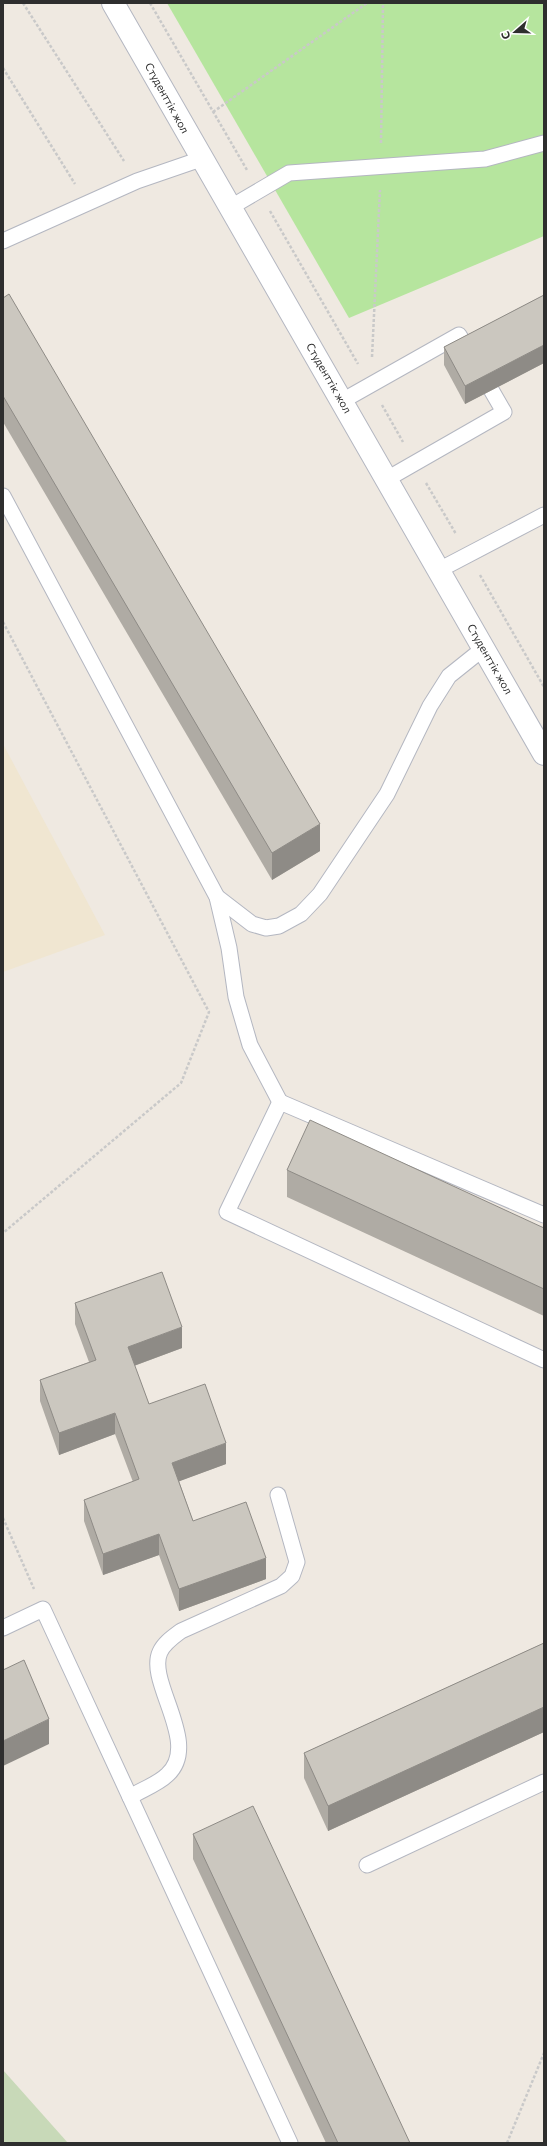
<svg xmlns="http://www.w3.org/2000/svg" width="547" height="2146" font-family="Commissioner,sans-serif">
	<style>
		.education { fill: #f0e6d1 }
		.green { fill: #b6e59e }
		.cemetery { fill: #c8d9b8 }
		.lines { fill: none; stroke-linecap: round; stroke-linejoin: round }
		.service-casing { stroke: #b4b7c1; stroke-width: 17 }
		.minor-casing { stroke: #b4b7c1; stroke-width: 24 }
		.path { stroke: #c9c9c9; stroke-width: 2.5; stroke-dasharray: 3 2; stroke-linecap: butt }
		.service { stroke: #fff; stroke-width: 15 }
		.minor { stroke: #fff; stroke-width: 22 }
		.wall { fill: #afaba4 }
		.shaded-wall { fill: #8e8b86 }
		.building { fill: #cbc7bf; stroke: #8e8b86 }
		.labels { text-anchor: middle; stroke-width: 4; stroke-linejoin: round; paint-order: stroke }
		.street-label { font-size: 11px; fill: #2e2e2e; stroke: #fff }
	</style>
	<rect width="100%" height="100%" fill="#efe9e1"/>
	<path class="education" d="M3,744L105,935L3,972Z"/>
	<path class="green" d="M167,3H544V236L349,318Z"/>
	<path class="cemetery" d="M3,2070L68,2143H3Z"/>
	<g class="lines">
		<g class="service-casing">
			<g id="service">
				<path d="M231,207L289,173L485,159L544,143"/>
				<path d="M3,241L137,181L201,159"/>
				<path d="M342,401L459,335L471,355"/>
				<path d="M387,479L504,412L482,374"/>
				<path d="M3,496L217,897L229,948L236,997L250,1045L280,1102"/>
				<path d="M439,570L544,515"/>
				<path d="M217,897L252,924L266,928L279,926L301,914L320,894L387,794L430,706L449,676L484,648"/>
				<path d="M544,1215L280,1102L227,1212L544,1360"/>
				<path d="M3,1628L43,1609L290,2143"/>
				<path d="M130,1797C141,1790 158,1784 167,1775C202,1744 146,1682 160,1652C164,1643 173,1637 181,1631L281,1586L292,1576L297,1562L278,1495"/>
				<path d="M367,1865L544,1782"/>
			</g>
		</g>
		<g class="minor-casing">
			<path id="minor" d="M113,3L544,754"/>
		</g>
		<g class="path">
			<path d="M23,3L124,161"/>
			<path d="M150,3L247,170"/>
			<path d="M3,68L75,184"/>
			<path d="M213,112L367,3"/>
			<path d="M381,143L383,3"/>
			<path d="M270,211L358,364"/>
			<path d="M372,357L380,190"/>
			<path d="M382,405L403,442"/>
			<path d="M426,483L456,534"/>
			<path d="M480,575L544,687"/>
			<path d="M3,622L209,1012L181,1083L3,1233"/>
			<path d="M3,1518L34,1589"/>
			<path d="M507,2143L544,2053"/>
		</g>
		<use href="#service" class="service"/>
		<use href="#minor" class="minor"/>
	</g>
	<g class="wall">
		<path d="M544,295V363L465,404L444,365V347Z"/>
		<path d="M3,298L320,851L272,880L3,422Z"/>
		<path d="M287,1170L544,1228V1316L287,1197Z"/>
		<path d="M75,1303L182,1348L134,1366L149,1404L226,1464L179,1481L193,1521L266,1579L179,1611L159,1555L103,1575L84,1521V1500L133,1482L115,1434L59,1455L40,1401V1380L89,1362L75,1324Z"/>
		<path d="M544,1643V1732L328,1831L304,1778V1753Z"/>
		<path d="M193,1834L410,2143H326L193,1859Z"/>
	</g>
	<g class="shaded-wall">
		<path d="M544,345V363L465,404V386Z"/>
		<path d="M320,824V851L272,880V853Z"/>
		<path d="M182,1327V1348L128,1368V1347Z"/>
		<path d="M115,1413V1434L59,1455V1433Z"/>
		<path d="M226,1443V1464L172,1484V1463Z"/>
		<path d="M159,1534V1555L103,1575V1554Z"/>
		<path d="M266,1558V1579L179,1611V1589Z"/>
		<path d="M544,1707V1732L328,1831V1806Z"/>
		<path d="M49,1719V1744L3,1766V1741Z"/>
	</g>
	<g class="building">
		<path d="M9,294L320,824L272,853L3,396V298Z"/>
		<path d="M544,295V345L465,386L444,347Z"/>
		<path d="M310,1120L544,1228V1289L287,1170Z"/>
		<path d="M162,1272L182,1327L128,1347L149,1404L205,1384L226,1443L172,1463L193,1521L246,1502L266,1558L179,1589L159,1534L103,1554L84,1500L139,1479L115,1413L59,1433L40,1380L96,1360L75,1303Z"/>
		<path d="M544,1643V1707L328,1806L304,1753Z"/>
		<path d="M24,1660L49,1719L3,1741V1670Z"/>
		<path d="M253,1806L410,2143H338L193,1834Z"/>
	</g>
	<g class="labels">
		<g class="street-label">
			<text transform="translate(167 98) rotate(61)" y="4">Студенттік жол</text>
			<text transform="translate(329 378) rotate(60)" y="4">Студенттік жол</text>
			<text transform="translate(490 659) rotate(60)" y="4">Студенттік жол</text>
		</g>
	</g>
	<rect width="547" height="2146" fill="none" stroke="#2e2e2e" stroke-width="8"/>
	<g transform="translate(515 32) rotate(250)" stroke="#ffffff" stroke-width="3" paint-order="stroke">
	<path d="M0-3L7 15L0 10L-7 15Z" fill="#2e2e2e"/>
	<text y="-6" font-size="11" font-weight="bold" text-anchor="middle" fill="#2e2e2e">С</text>
	</g>
</svg>
